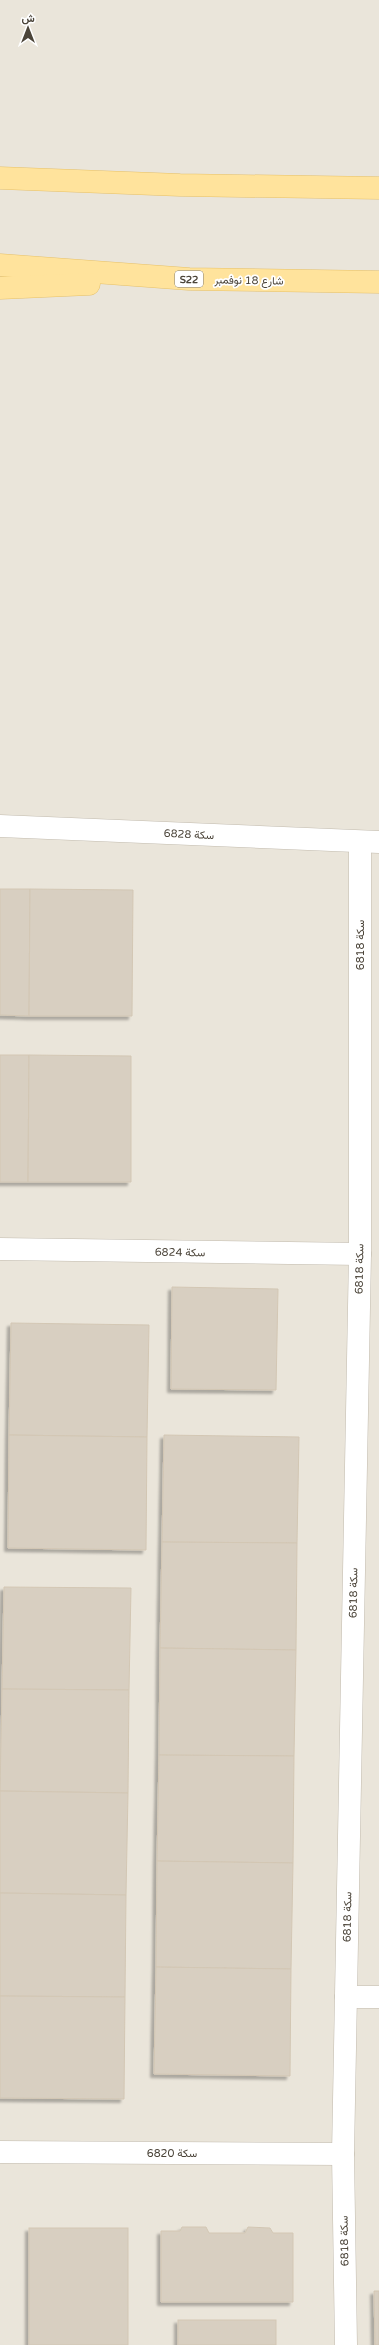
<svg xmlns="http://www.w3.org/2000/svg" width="379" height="2345" font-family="'Varela Round',Vazirmatn,sans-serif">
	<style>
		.residential { fill: #eae5da }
		.building { fill: #d8cfc1; stroke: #d3c7b4; filter: url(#shadow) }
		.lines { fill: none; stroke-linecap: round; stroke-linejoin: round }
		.street-casing { stroke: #c2bbae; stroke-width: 23 }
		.primary-casing { stroke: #e6c16a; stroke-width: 23 }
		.street { stroke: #fff; stroke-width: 22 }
		.primary { stroke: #ffe39c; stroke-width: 22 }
		.labels { text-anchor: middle; stroke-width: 3.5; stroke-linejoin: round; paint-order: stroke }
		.shield { fill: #fff; stroke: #817c74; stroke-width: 1 }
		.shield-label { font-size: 10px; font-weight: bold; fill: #4b4439 }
		.street-label { font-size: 11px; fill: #4b4439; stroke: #fff }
	</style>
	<defs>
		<filter id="shadow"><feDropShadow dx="-3.5" dy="3.5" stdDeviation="1" flood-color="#0004"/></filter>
	</defs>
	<rect width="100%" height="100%" fill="#f6f3ec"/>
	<rect class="residential" x="0" y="0" width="379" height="2345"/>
	<g class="building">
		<path d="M0,889H30L29,1016L0,1015Z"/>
		<path d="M30,889L133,890L132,1016H29Z"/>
		<path d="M0,1055H29L28,1182H0Z"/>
		<path d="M29,1055L131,1056V1182H28Z"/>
		<path d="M172,1287L278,1289L276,1390L171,1389Z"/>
		<path d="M11,1323L149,1325L147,1437L9,1435Z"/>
		<path d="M9,1435L147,1437L146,1550L8,1548Z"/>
		<path d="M164,1435L299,1437L297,1543L162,1542Z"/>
		<path d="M162,1542L297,1543L296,1650L160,1648Z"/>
		<path d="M4,1587L131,1588L129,1690L2,1689Z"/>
		<path d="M160,1648L296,1650L294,1756L159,1755Z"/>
		<path d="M2,1689L129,1690L128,1793L0,1791Z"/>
		<path d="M159,1755L294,1756L293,1863L157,1861Z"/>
		<path d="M0,1791L128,1793L126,1895L0,1893Z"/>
		<path d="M157,1861L293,1863L291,1969L156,1967Z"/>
		<path d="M0,1893L126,1895L125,1997L0,1996Z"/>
		<path d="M156,1967L291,1969L290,2076L154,2074Z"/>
		<path d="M0,1996L125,1997L124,2099L0,2098Z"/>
		<path d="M182,2227H206L209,2233H245L248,2227L270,2228L273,2233H293V2302H161V2231H180Z"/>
		<rect x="29" y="2228" width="99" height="117"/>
		<path d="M374,2291H379V2345H375Z"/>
		<rect x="178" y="2320" width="98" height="25"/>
	</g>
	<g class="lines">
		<g class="street-casing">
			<g id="street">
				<path d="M0,826L379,842"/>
				<path d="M0,1249L360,1254"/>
				<path d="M346,1997H379"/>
				<path d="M0,2152L343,2154"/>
				<path d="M346,2345L343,2154L360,1254V842"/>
			</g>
		</g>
		<g class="primary-casing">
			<g id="primary">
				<path d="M0,178L180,185L379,188"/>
				<path d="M0,265L189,279L379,282"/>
				<path d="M0,288L89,284"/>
			</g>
		</g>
		<use href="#street" class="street"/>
		<use href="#primary" class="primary"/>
	</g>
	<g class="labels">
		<rect class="shield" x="175" y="271" width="28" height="16" rx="3"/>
		<g class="shield-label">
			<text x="189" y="283">S22</text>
		</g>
		<g class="street-label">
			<text transform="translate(249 280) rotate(1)" y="4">شارع 18 نوفمبر</text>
			<text transform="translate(189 834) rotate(3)" y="4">سكة 6828</text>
			<text transform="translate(360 945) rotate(-90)" y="4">سكة 6818</text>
			<text transform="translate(180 1252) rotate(1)" y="4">سكة 6824</text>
			<text transform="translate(359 1269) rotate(-89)" y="4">سكة 6818</text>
			<text transform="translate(353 1593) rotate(-89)" y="4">سكة 6818</text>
			<text transform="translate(347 1917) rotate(-89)" y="4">سكة 6818</text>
			<text x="172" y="2157">سكة 6820</text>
			<text transform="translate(344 2241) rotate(-91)" y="4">سكة 6818</text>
		</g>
	</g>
	<g transform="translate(28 28)" stroke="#ffffff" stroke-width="3" paint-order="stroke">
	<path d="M0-3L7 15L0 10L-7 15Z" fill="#4b4439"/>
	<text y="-6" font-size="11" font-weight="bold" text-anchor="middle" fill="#4b4439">ش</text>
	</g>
</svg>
